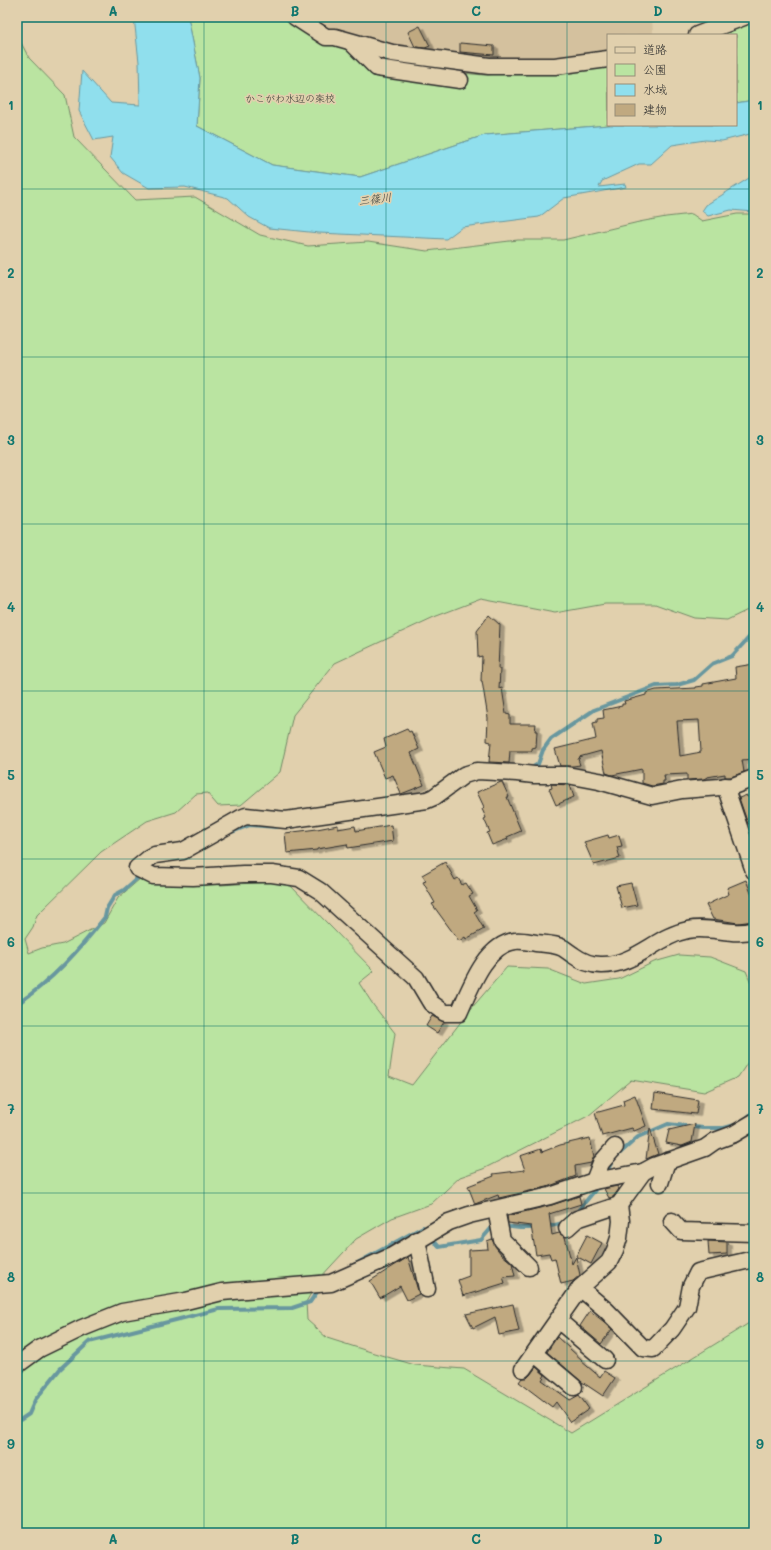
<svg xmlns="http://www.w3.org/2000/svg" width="771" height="1550" font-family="Mali,'Klee One',sans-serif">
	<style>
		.built { fill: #d4c19e }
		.green { fill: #bae4a1; stroke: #728866 }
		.water { fill: #90dfed; stroke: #68979f }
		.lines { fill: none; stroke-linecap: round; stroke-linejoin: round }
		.stream { stroke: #68979f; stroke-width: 4 }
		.building { fill: #c0a980; stroke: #2b2b2b; fill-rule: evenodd; filter: url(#shadow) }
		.minor-casing { stroke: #2b2b2b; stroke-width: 19 }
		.minor { stroke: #e1d0ad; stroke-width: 16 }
		.grid { fill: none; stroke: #0f766e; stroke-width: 1; stroke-opacity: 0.55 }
		.labels { text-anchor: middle; stroke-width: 3.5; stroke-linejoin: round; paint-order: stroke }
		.park-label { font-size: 10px; fill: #393e37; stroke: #e1d0ad }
		.water-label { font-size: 11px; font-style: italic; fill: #353d3e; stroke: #e1d0ad }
		.neatline { fill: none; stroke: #0f766e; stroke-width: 1.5 }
		.grid-label { font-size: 13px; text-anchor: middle; font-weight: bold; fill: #0f766e }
	</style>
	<defs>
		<filter id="shadow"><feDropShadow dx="4.5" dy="2.5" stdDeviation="0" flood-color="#0004"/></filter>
	</defs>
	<rect width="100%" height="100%" fill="#e1d0ad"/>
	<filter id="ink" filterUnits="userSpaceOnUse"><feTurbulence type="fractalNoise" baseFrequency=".025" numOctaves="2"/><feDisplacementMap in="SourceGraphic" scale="8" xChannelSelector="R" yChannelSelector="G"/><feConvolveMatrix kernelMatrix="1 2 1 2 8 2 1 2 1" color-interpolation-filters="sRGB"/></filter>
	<g filter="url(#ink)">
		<path class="built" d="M301,17H652L653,35H608V52L603,53L529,61L454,59L329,34Z"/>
		<g class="green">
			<path d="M188,17H284L297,27L390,67L484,75L557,71L608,63L609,125L485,135L360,177L272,165L197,126L200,78Z"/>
			<path d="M754,19V100L736,103V35H708Z"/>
			<path d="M17,35L29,58L65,95L74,137L135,200L195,197L260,235L308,246L368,242L427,251L518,240H563L639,222L666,217L692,214L702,221L737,214H754V607L727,620L694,618L655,604H605L555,613L481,599L434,617L335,663L293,715L280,772L241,805L218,806L207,793L196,794L176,812L147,821L101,852L37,915L33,927L25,939L29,953L42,948L63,944L104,923L118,898L141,878L178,880L221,885L286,881L374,971L359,983L374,1006L395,1033L389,1076L412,1085L470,1010L507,967L548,969L586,984L619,979L654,962L679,955L710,957L746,971L754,990V1053L738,1077L704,1092L631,1080L588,1116L483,1169L460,1177L431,1204L392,1218L356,1239L319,1279L306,1302L307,1320L327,1338L374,1353L415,1365L464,1369L571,1433L754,1320V1533H17Z"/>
		</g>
		<g class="water">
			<path d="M134,17H188L200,78L197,126L272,165L360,177L485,135L609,125H736V103L754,100V133L722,141L705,140L672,145L651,164H639L602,181L599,187L625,184L626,187L564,198L539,217L462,227L446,239L319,233L269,228L249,217L228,198L185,187L149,188L123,173L110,157L113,137L94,140L79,111L82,71L111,103L140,105L139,62Z"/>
			<path d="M754,175V212L731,210L708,216L702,211L706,205Z"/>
		</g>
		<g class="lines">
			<g class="stream">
				<path d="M530,769L538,764L543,750L551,739L594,710L656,686L677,685L694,680L712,664L732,656L754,632"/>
				<path d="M232,832L250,825L277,827"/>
				<path d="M17,1004C52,981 80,949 105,917L107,908L115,895L124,890L141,875"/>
				<path d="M747,1118L754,1111"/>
				<path d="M618,1155L638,1137L668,1124L703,1128H724L735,1125"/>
				<path d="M607,1176L608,1169L613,1160"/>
				<path d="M576,1213L596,1189L602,1186"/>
				<path d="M503,1226L520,1228H536"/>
				<path d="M547,1227L563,1223"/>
				<path d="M431,1237L439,1247L481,1240L494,1225"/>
				<path d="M352,1266L423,1227L427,1232"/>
				<path d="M17,1422L29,1414L35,1400L60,1369L89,1342L219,1309L292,1308L310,1302L319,1289"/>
			</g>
		</g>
		<g class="building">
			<path d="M420,26L430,46L425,48L415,47L408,32Z"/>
			<path d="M460,43L494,46V55L460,52Z"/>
			<path d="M489,615L500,625L498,669H500L499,689L502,688L506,714L510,715V724H536L535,731H537L536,747L532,748V751H510L509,763L489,762L491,742L487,741L488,718L482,681H481L482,656L478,657L477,631Z"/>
			<path d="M754,664V759L742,760L744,772L731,777H725V774L707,777L704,779L687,780V774L664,775L665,781H663V784L652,786L642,783V769L612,775L606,773L601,751L579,757L580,758L578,759L580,765L573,766H560L555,749L596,739L593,723L597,722V719L604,718L603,710L622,706V704H625L624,701L646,695V693L656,690L696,688V687L703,686V684L736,678L735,667ZM699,720L701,752L680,756L677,721Z"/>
			<path d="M407,729L409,732L411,731L419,749L411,753L424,785L401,794L393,775L385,778L374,752L386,747L384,739Z"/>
			<path d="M501,782H502L509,797H507L521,831L507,837L508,839L492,845L487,833L490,832L484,819L486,818L482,809L484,807L477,792Z"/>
			<path d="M551,784L570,785L574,797L556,805L549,789L552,788Z"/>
			<path d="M747,795V797L754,795V822L748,824L739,798Z"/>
			<path d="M338,825V829L355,826L356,831L391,825L393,841L348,848L347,844L317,849V850L287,853L285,833L317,829Z"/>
			<path d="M608,835L609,838L619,835L622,846L617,847L620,858L594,865L584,842Z"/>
			<path d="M445,862L455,880L458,878L462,885L466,883L473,894L469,896L477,910L474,912L484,929L466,939L465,937L459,941L432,904L435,903L423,882L426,881L422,875Z"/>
			<path d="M746,880L754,901V921L738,923L713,919L706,905L729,894L727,888Z"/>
			<path d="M631,883L637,905L622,908L616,886Z"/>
			<path d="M432,1016L444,1022L437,1033L426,1026Z"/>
			<path d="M655,1093L698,1100L696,1114L653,1109Z"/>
			<path d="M635,1095L646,1126L634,1131L632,1128L602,1136L595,1113L624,1105L623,1100Z"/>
			<path d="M695,1124L692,1142L682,1146L666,1143L669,1130Z"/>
			<path d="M650,1128L658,1154L646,1159Z"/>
			<path d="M590,1138L594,1157L591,1163L575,1166L576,1176L547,1187L499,1198L498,1195L475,1204L468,1186L494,1176L493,1174L525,1170L520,1156L541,1149L542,1152L560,1145Z"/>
			<path d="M617,1186L619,1189L613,1197L609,1198L604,1189Z"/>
			<path d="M579,1196L581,1204L549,1214L552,1235L559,1233L565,1237L572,1264L576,1257L580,1275L573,1281L561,1284L555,1258L551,1259L549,1253L536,1255L531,1226L508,1223L507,1216L552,1205Z"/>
			<path d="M587,1235L602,1243L591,1264L576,1256Z"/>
			<path d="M492,1239L495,1246L501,1254L512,1263L515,1276L503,1277L505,1283L463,1296L458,1280L469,1276V1250L488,1249L487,1241Z"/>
			<path d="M708,1241L727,1242V1254L709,1255Z"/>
			<path d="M408,1257L419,1294L407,1300L400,1286L380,1298L370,1281Z"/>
			<path d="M513,1304L519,1331L499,1335L495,1317L473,1328L466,1314Z"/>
			<path d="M590,1311L603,1321L612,1329L601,1344L580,1326Z"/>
			<path d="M557,1337L582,1360L581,1361L600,1377L604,1371L615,1378L603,1396L582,1382L547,1352Z"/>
			<path d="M536,1367L545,1375L542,1380L570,1400L579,1395L589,1409L570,1422L556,1402L552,1407L519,1382L522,1378H527L530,1375Z"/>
		</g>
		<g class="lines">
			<g class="minor-casing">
				<g id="minor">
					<path d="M295,17L326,37H335L392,53L489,66H555L608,59"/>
					<path d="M697,35L744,17"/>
					<path d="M351,42L377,68L460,80"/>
					<path d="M754,778L733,786L682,790L652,796L599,781L567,775H534L517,773L477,771L464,775L434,797L427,800L286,820L246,816L241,818L183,851L155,855L148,859L137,868L153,876L193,877L243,874H272L299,878L320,891L416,978L431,1003L445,1013H459C470,989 485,945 515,941C521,940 529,942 536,943C545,944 555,944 563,948C566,950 570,953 573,955C581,961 591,965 601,965C634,966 657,936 688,930C710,925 733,937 754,930"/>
					<path d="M725,786L754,871"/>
					<path d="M594,1181L601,1163L615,1147"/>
					<path d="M660,1183L667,1161"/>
					<path d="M496,1209L502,1240L529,1267"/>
					<path d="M672,1221L681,1231L754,1233"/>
					<path d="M567,1228L577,1219L619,1205"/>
					<path d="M417,1240L427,1289"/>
					<path d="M580,1288L606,1310L643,1348L653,1349L672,1329L687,1307L691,1286L698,1272L754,1259"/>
					<path d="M559,1321L605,1360"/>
					<path d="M535,1354L574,1387"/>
					<path d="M17,1365L39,1349L82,1328L122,1312L186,1301L222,1292L331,1283L392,1256L449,1222L469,1215L550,1196L594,1181L643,1172L654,1166L705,1148L715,1141L734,1134L754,1122"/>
					<path d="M523,1369L580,1288L609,1262L615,1250L619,1238L621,1221L619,1205L643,1172"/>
				</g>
			</g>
			<use href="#minor" class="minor"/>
		</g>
	</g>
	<path class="grid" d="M204,17V1533M386,17V1533M567,17V1533M17,189H754M17,357H754M17,524H754M17,691H754M17,859H754M17,1026H754M17,1193H754M17,1361H754"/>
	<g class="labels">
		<g class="park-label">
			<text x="290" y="102">かこがわ水辺の楽校</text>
		</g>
		<g class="water-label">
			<text transform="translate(375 199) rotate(-7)" y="4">三篠川</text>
		</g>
	</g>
	<rect width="771" height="1550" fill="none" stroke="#e1d0ad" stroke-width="44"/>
	<rect x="607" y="34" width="130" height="92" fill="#e1d0ad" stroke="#988e79"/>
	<rect x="615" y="47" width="20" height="6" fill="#e1d0ad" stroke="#988e79"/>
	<text x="643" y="54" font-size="12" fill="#2b2b2b">道路</text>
	<rect x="615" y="64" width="20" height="12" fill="#bae4a1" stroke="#988e79"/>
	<text x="643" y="74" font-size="12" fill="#2b2b2b">公園</text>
	<rect x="615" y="84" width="20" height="12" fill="#90dfed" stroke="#988e79"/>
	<text x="643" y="94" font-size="12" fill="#2b2b2b">水域</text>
	<rect x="615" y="104" width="20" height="12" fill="#c0a980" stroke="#988e79"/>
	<text x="643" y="114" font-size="12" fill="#2b2b2b">建物</text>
	<rect x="22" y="22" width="727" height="1506" class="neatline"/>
	<g class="grid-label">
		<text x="113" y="16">A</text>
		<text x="295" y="16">B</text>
		<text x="476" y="16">C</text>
		<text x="658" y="16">D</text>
		<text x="11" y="110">1</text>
		<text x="760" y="110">1</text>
		<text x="11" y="278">2</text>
		<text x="760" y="278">2</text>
		<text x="11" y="445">3</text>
		<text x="760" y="445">3</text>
		<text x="11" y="612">4</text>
		<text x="760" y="612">4</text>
		<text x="11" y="780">5</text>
		<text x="760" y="780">5</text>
		<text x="11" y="947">6</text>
		<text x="760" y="947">6</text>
		<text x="11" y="1114">7</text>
		<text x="760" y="1114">7</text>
		<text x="11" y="1282">8</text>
		<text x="760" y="1282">8</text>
		<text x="11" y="1449">9</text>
		<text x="760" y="1449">9</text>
		<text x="113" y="1544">A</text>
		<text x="295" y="1544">B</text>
		<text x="476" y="1544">C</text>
		<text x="658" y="1544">D</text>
	</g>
</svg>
